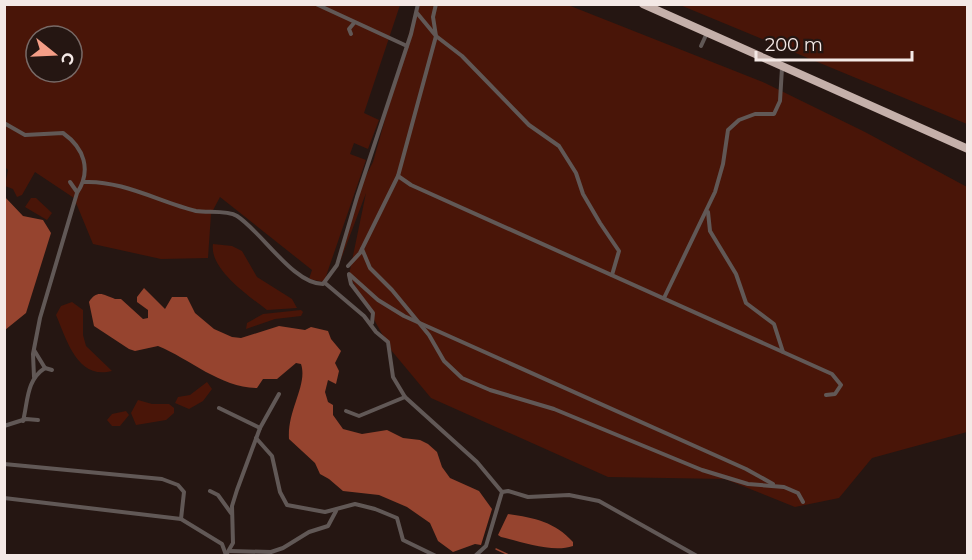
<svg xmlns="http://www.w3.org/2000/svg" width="972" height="560" font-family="Montserrat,sans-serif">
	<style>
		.green { fill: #491508; fill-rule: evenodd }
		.water { fill: #96442f }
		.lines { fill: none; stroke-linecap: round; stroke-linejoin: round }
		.stream { stroke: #96442f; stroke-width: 1.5 }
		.street { stroke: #615856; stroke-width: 4 }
		.highway { stroke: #c5b0aa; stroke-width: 8 }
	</style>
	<rect width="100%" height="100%" fill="#251612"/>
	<g class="green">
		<path d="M5,5H400L364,113L379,120L368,149L354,143L350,154L366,160L324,282L309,279L312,270L220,197L211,214L208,258L161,259L93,244L74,198L35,172L22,195L17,197L13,189L5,186L8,170L4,166ZM36,36H72V72H36Z"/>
		<path d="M417,5H568L765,83L865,132L967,187V432L872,458L839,498L795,507L725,479L608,477L431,398L391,350L349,275L366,193L340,262L362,183L373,162Z"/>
		<path d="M680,5H967V124Z"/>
		<path d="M31,198H36L52,213L47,220L25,207Z"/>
		<path d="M213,244L232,246L242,251L257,277L292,299L297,308L267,310C249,296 209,269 213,244Z"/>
		<path d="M72,302L83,310V335L86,346L112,371C77,380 67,340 56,315L61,306Z"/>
		<path d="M301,310L303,312L301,316L275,319L246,329L247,323L263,314Z"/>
		<path d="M207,382L212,389L203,401L189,409L175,403L178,397L190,395Z"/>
		<path d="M138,400L152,404H169L174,408V413L166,420L136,425L131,413Z"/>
		<path d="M126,411L129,415L120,426H112L107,420L112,414Z"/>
	</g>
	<g class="water">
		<path d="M4,196L23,216L43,220L51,233L26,313L5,330Z"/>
		<path d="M144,288L165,309L172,297H187L195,313L214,329L232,337L241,338L279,326L305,330L311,327L328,331L331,339L341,351L335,363L339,371L336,384L328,380L325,392L328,402L333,405V415L343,429L362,434L387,430L403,438L420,440L428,444L437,452L442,467L450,478L479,491L492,509L481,545L475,544L453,552L438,541L430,523L407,507L379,495L343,491L329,479L320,474L315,463L289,439C287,410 308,385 301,364L296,363L277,379H263L257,388C221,388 190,359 158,346L135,351L129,349L94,326L89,302C97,289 104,295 115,299H121L143,319L148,318V310L137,302V297Z"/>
		<path d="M508,514C535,518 555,522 573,542V546C552,553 523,542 501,537L498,535Z"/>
	</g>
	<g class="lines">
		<path class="stream" d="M496,549L511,556"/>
		<g class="street">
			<path d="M316,4L407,46"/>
			<path d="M417,13L436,36L462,56L529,125L559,146L576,173L583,194L600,223L619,251L612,275"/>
			<path d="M351,34L349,29L354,23"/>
			<path d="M701,46L707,33"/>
			<path d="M4,123L25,135L63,133C84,148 92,170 77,193L40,318L33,354L34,377"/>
			<path d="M398,176L411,185L832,374L841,385L835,394L826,395"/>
			<path d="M70,182L77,192"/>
			<path d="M84,182C121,180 160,202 196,211C207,213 227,210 237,216C262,232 293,284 323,284L337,265L357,197L411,34L418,4"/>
			<path d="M708,212L710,231L736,274L746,303L774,324L783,352"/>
			<path d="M362,249L370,268L392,290L429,335L444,361L462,378L490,390L554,409L702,470L748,484L784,487L798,493L803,502"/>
			<path d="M348,266L360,253L398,176L436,36L433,17L436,4"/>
			<path d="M349,274L378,300L404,316L746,469L773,484"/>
			<path d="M349,275L351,284L373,313L372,323"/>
			<path d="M325,283L364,316L376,332L388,342L393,377L405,397L477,462L502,492L486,546L475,556"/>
			<path d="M664,298L715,192L723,164L728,130L739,120L755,114H774L780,101L782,68"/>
			<path d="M34,350L45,368"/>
			<path d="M219,408L260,428"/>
			<path d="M346,411L359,416L405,397"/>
			<path d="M23,421C28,402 26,380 45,368L52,370"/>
			<path d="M4,426L26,419L38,420"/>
			<path d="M256,438L272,456L280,492L287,505L325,512L355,504L375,509L397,518L403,540L436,556"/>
			<path d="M4,464L162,479L178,485L184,492L181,519"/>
			<path d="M210,491L218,495L231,513"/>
			<path d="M502,492L508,491L528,497L569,495L599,501L697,556"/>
			<path d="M4,498L181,519L222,544L226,555"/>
			<path d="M230,551L271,552L283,548L309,532L328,526L336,511"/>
			<path d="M226,555L233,543L232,506L237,490L260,428L279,394"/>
		</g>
		<path class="highway" d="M643,4L968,149"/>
	</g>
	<rect width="972" height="560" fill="none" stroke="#f4e9e6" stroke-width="12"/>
	<g transform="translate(54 54) rotate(108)"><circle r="28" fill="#251612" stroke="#786a67" stroke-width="1.5"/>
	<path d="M0-4.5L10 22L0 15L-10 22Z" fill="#f49e87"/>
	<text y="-9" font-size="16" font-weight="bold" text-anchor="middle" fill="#f4e9e6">С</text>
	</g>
	<path d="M756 51v9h156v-9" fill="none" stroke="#f4e9e6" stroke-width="3"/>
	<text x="765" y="51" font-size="18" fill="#f4e9e6" stroke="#251612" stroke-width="4.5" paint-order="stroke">200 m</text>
</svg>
